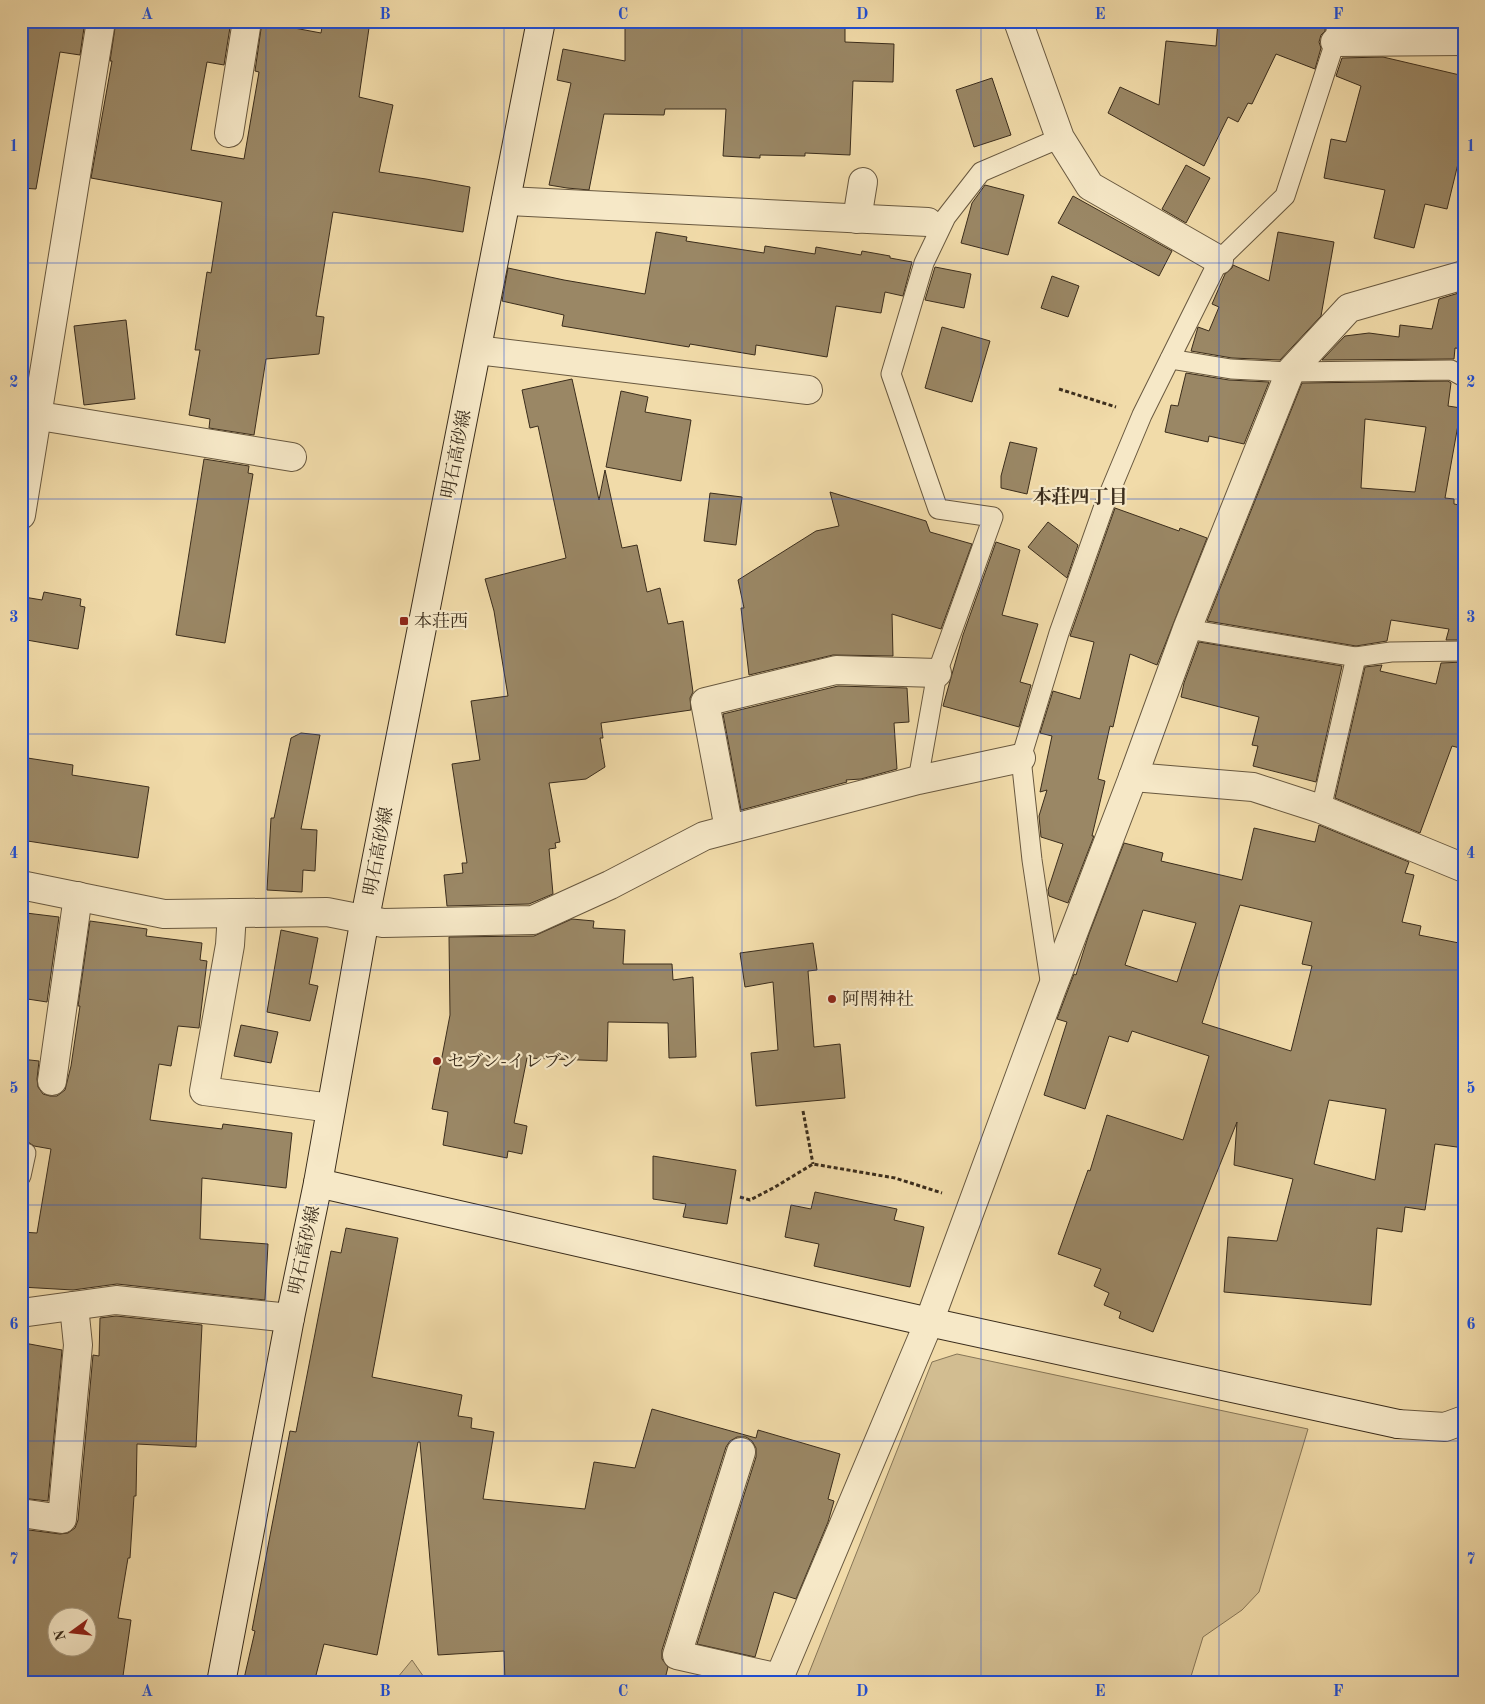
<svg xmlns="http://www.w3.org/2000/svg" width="1485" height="1704" font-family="'Old Standard TT','Noto Serif JP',serif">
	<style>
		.green { fill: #d2bd91; stroke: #867556 }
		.building { fill: #9a8765; stroke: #3b2d1c; fill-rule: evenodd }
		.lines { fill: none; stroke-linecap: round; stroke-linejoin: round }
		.lane-casing { stroke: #68583f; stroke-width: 21 }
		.street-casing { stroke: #68583f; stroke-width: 30 }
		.secondary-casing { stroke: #3b2d1c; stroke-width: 30 }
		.path { stroke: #3b2d1c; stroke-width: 3; stroke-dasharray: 4 2.5; stroke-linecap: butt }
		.lane { stroke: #f6e8c7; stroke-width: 19 }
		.street { stroke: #f6e8c7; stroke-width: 28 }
		.secondary { stroke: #f6e8c7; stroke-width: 28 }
		.grid { fill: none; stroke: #1d4ed8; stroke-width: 1; stroke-opacity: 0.55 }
		.poi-dot { fill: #8f2418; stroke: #f6e8c7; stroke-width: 2 }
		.labels { text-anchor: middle; stroke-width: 4.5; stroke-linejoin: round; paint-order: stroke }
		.street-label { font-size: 18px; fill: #3b2d1c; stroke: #f6e8c7 }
		.poi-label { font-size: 18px; fill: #3b2d1c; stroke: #f6e8c7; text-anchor: start }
		.neighbourhood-label { font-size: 19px; font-weight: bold; fill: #3b2d1c; stroke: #f6e8c7 }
		.neatline { fill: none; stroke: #1d4ed8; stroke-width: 2 }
		.grid-label { font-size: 16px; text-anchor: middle; font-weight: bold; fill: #1d4ed8 }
	</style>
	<rect width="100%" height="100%" fill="#f1dba9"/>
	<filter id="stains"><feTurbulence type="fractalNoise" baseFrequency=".004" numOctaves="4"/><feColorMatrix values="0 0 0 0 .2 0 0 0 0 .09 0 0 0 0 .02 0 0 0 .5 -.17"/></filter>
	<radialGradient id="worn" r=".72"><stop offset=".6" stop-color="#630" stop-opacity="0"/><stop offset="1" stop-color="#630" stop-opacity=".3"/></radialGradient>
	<g class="green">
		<path d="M957,1354L1308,1429L1259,1592L1242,1610L1203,1637L1189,1683H805L932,1362Z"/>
		<path d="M412,1660L428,1683H393Z"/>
	</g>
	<g class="building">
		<path d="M21,21H85L80,55L60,52L36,189L21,188Z"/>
		<path d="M116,21H231L224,65L207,62L191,150L244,159L259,72L255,71L262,22L321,33L323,21L369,28L359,97L393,105L379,172L426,179L470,187L463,232L333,212L316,316L324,317L319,354L266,359L254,435L209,428L210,419L189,415L200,350H195L207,272L211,273L222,202L91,178L112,61H110Z"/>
		<path d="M625,21H845V42L894,44L893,82L853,81L850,155L805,153V156L760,155V158L723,156L726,109H665L664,115L604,114L589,190L567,188L549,185L571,83L557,80L563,49L625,61Z"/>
		<path d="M1218,21H1326L1325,31L1321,35L1319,42L1321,48L1315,69L1276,54L1252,104L1248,103L1238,122L1228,117L1204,166L1108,113L1120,87L1159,105L1166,41L1216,46Z"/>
		<path d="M1383,57L1464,76V139L1447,209L1425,204L1414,248L1374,238L1385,190L1324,178L1331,139L1346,142L1361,86L1336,76L1342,58Z"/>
		<path d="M992,78L1011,135L974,147L956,90Z"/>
		<path d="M1186,165L1210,178L1186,223L1162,209Z"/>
		<path d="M985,185L1024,195L1008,255L961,243L972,203Z"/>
		<path d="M1073,196L1172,251L1159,276L1058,223Z"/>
		<path d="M656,232L687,237L686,241L764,253L765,246L815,254L816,247L861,255L862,251L890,256V258L912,262L903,296L885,292L881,313L836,306L827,357L756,345L755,355L690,344L689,347L562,326L564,315L502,301L508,268L564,280L645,294Z"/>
		<path d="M1278,232L1334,242L1321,316L1280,360L1232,358L1191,351L1198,327L1209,331L1219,307L1212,304L1225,274L1232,268L1233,265L1269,281Z"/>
		<path d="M935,267L971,274L964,308L925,300Z"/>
		<path d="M1052,276L1079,286L1068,317L1041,308Z"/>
		<path d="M1462,292L1461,304L1464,305V349L1455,348L1454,359L1322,360L1345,336L1369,333L1399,337L1400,325L1432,329L1439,299Z"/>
		<path d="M126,320L135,399L84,405L74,326Z"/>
		<path d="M942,327L990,341L972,402L925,388Z"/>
		<path d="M1186,373L1229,380L1269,382L1244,444L1209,436L1208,442L1165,432L1171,405L1178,406Z"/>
		<path d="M572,379L599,500L605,470L622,548L637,545L647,592L660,588L668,624L683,621L693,692L690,698L691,710L601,723L603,738H600L605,767L586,779L549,783L560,842L555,843L556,848L549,849L553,894L529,904L447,906L444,875L463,873L462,863H467L452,764L480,760L471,701L508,696L494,611L485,579L566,558L538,426L530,428L522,390Z"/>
		<path d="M1448,381L1451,383L1448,406L1461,408L1445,498L1454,499V504L1464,506V640H1446L1449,629L1391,620L1387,641L1356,646L1207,621L1302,383ZM1365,419L1426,427L1415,492L1361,488Z"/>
		<path d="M621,391L648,397L645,412L691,420L681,481L606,467Z"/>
		<path d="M1010,442L1037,448L1027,494L1001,488V476Z"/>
		<path d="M204,459L249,466L248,473L253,474L225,643L176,635Z"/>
		<path d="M830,492L926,521L930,532L972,544L941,629L892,614L893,656L833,655L749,675L741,608H744L738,580L816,531L839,526Z"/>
		<path d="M710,493L742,497L736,545L704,541Z"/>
		<path d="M1115,508L1179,531L1180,528L1207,538L1157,665L1130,654L1113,727L1110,726L1098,779L1105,781L1092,836H1094L1068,903L1049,896L1048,890L1063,844L1041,837L1039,816L1047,790L1040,792L1052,736L1040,733L1053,691L1080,699L1094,642L1070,636Z"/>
		<path d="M1048,522L1078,545L1067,578L1028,547Z"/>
		<path d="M996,542L1020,550L1002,615L1038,624L1020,682L1031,685L1019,727L943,706L963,635Z"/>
		<path d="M44,592L81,599L80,606L85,607L78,649L21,639V613L24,597L42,600Z"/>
		<path d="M1199,642L1342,666L1316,782L1253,766L1258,746L1252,745L1259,717L1181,697L1184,683Z"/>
		<path d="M1464,662V749L1452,746L1420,833L1335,798L1365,667L1382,665L1380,671L1436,684L1441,663Z"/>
		<path d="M838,686L907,688L909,722L894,723L897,769L861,779L846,780L847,782L741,810L723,714Z"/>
		<path d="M301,733L320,735L301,829L317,830L315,871L303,870L302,892L267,890L271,818H274L291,738Z"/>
		<path d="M21,757L73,765L72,775L149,787L138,858L21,840Z"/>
		<path d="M1319,825L1409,862L1405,873L1414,875L1402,922L1421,926L1419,935L1464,944V1018L1458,1047L1464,1048V1148L1435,1144L1425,1210L1405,1207L1402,1232L1377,1228L1371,1305L1224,1292L1228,1237L1277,1241L1293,1179L1234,1165L1237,1122L1153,1332L1119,1318L1121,1312L1104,1305L1109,1293L1094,1286L1101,1269L1058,1254L1088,1170L1090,1171L1107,1115L1183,1140L1209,1056L1132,1031L1128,1042L1109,1036L1085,1109L1044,1095L1067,1022L1057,1019L1074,974L1076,975L1089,934L1124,843L1163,853L1161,861L1242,880L1254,828L1315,842ZM1240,905L1312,922L1302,964L1312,966L1291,1051L1202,1023ZM1143,910L1196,923L1177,982L1125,965ZM1329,1100L1386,1109L1375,1180L1314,1164Z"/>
		<path d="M26,913L59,917L47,1002L21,998V949Z"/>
		<path d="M572,919L594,921L593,928L625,930L623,964H672L673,980L693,977L696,1057L669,1058L668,1023L608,1022L607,1061L527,1058L514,1123L527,1126L522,1154L508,1151L507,1158L443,1145L448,1112L432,1109L450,1015L449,937L534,936Z"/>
		<path d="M90,921L147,929L146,936L202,943L200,960L207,961L199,1028L178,1026L171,1066L159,1064L150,1120L222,1129L223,1124L292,1133L286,1188L202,1178L200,1239L268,1244L265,1300L117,1284L73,1290L21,1287V1232L37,1233L51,1149L34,1146L28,1142L21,1143V1059L39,1061L37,1079L38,1087L43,1094L50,1096H57L65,1090L71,1066L80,1006H78Z"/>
		<path d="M281,930L318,938L309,984L318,986L310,1021L267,1012Z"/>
		<path d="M813,943L817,970L808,971L814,1047L840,1044L845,1098L756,1106L751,1053L778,1050L773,982L745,987L740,953Z"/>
		<path d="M241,1025L278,1032L271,1063L234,1056Z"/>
		<path d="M653,1156L736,1170L727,1224L683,1217L686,1204L653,1199Z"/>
		<path d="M815,1192L897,1209L894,1220L924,1227L910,1287L814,1266L819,1244L785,1237L791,1205L811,1209Z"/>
		<path d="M346,1228L398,1238L372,1377L462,1395L458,1416L472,1418L471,1428L494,1432L483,1499L585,1509L594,1462L635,1468L652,1409L756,1438L758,1430L840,1454L828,1499L834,1501L828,1522L796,1599L774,1592L755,1657L697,1644L756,1457V1448L752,1441L746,1437H737L730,1441L726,1447L662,1650V1659L668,1667L664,1683H505L504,1651L438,1655L420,1442H418L377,1655L324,1644L314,1683H243L255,1631L252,1630L290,1431L296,1432L331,1251L341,1253Z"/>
		<path d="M116,1316L202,1325L196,1447L137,1444L136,1496H134L130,1558H128L118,1618L131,1620L122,1683H21V1529L60,1534L68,1533L75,1528L78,1520L93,1355L99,1356L100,1318ZM58,1616H88V1646H58Z"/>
		<path d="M24,1343L62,1350L48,1501L21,1498V1361Z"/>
	</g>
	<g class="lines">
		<g class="lane-casing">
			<g id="lane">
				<path d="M1170,359L1231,369L1290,372L1451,370L1464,377"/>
				<path d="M1187,629L1356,657L1391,652L1464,651"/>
				<path d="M918,780L937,673L993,517L938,509L891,374L924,263L946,217L981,172L1060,138"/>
				<path d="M1321,809L1356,657"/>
				<path d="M1051,987L1032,860L1021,758L1059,633L1104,506L1142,415L1219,260L1285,196L1335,42L1337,21"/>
				<path d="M21,1176L26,1153"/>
			</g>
		</g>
		<g class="street-casing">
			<g id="street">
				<path d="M1018,21L1060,138L1090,186L1219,260"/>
				<path d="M1335,42L1464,41"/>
				<path d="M229,133L247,21"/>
				<path d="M506,201L928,222"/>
				<path d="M857,219L863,182"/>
				<path d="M477,350L808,390"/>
				<path d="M21,413L292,457"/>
				<path d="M21,515L101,21"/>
				<path d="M1133,777L1253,787L1321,809L1464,868"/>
				<path d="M729,829L705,702L836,670L937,673"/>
				<path d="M21,885L164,914L327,912L383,923L533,920L610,885L704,836L918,780L1021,758"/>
				<path d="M232,913L230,945L204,1091L331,1108"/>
				<path d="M52,1081L78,896"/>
				<path d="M21,1313L116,1300L290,1318"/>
				<path d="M1398,1424L1445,1427L1464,1420"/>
				<path d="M741,1452L677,1655L779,1678"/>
				<path d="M21,1513L62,1519L78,1345L74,1306"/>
				<path d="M777,1683L929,1322L1051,991L1133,777L1187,629L1290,372L1349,308L1464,275"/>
			</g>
		</g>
		<g class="secondary-casing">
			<g id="secondary">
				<path d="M318,1183L929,1322L1398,1424"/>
				<path d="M221,1683L290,1318L318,1183L365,918L541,21"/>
			</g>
		</g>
		<g class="path">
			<path d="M1059,389L1116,407"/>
			<path d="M803,1111L813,1164"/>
			<path d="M740,1197L750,1200L775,1187L813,1164L895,1178L942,1193"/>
		</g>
		<use href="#lane" class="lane"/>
		<use href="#street" class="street"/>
		<use href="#secondary" class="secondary"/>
	</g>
	<path class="grid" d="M266,21V1683M504,21V1683M742,21V1683M981,21V1683M1219,21V1683M21,263H1464M21,499H1464M21,734H1464M21,970H1464M21,1205H1464M21,1441H1464"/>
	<g class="poi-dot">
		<rect x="399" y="616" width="10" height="10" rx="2.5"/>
		<circle cx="832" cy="999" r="5"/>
		<circle cx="437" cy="1061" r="5"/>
	</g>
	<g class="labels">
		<g class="street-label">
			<text transform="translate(456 454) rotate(-79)" y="6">明石高砂線</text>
			<text transform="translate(378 851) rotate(-79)" y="6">明石高砂線</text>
			<text transform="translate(304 1250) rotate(-78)" y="6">明石高砂線</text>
		</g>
		<g class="poi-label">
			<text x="414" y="627">本荘西</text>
			<text x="842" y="1005">阿閇神社</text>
			<text x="447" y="1067">セブン-イレブン</text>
		</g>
		<g class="neighbourhood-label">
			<text x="1080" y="503">本荘四丁目</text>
		</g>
	</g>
	<rect width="1485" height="1704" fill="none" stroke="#f1dba9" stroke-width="55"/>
	<g transform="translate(72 1632) rotate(255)"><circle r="24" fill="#f6e8c7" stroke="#ab9d83"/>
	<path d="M0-4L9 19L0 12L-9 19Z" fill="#8f2418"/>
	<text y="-8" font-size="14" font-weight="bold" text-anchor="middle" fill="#3b2d1c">N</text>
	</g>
	<rect x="28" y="28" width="1430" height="1648" class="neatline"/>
	<g class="grid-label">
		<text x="147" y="19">A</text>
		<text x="385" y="19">B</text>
		<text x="623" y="19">C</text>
		<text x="862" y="19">D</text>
		<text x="1100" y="19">E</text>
		<text x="1338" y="19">F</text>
		<text x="14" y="151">1</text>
		<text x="1471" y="151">1</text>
		<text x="14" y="387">2</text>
		<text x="1471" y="387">2</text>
		<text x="14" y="622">3</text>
		<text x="1471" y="622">3</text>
		<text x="14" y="858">4</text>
		<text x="1471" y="858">4</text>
		<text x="14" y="1093">5</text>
		<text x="1471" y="1093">5</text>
		<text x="14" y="1329">6</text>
		<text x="1471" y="1329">6</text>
		<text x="14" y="1564">7</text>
		<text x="1471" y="1564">7</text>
		<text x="147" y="1696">A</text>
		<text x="385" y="1696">B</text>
		<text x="623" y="1696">C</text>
		<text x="862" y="1696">D</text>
		<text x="1100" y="1696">E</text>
		<text x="1338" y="1696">F</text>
	</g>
	<rect width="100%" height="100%" filter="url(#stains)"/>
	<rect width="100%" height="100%" fill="url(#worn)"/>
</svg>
